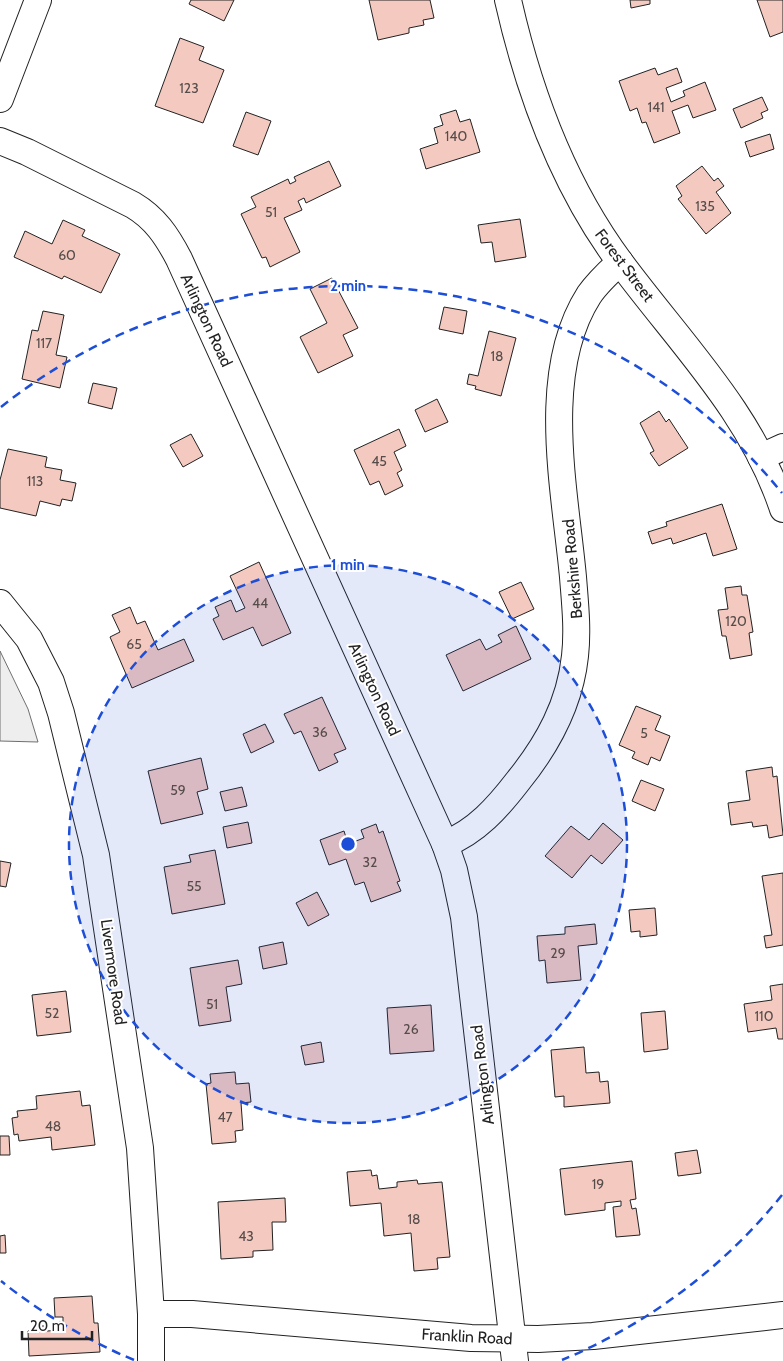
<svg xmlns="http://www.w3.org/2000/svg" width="783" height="1361" font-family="Cabin,sans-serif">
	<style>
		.green { fill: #eee; stroke: #6f6f6f }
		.building { fill: #f3c9c0; stroke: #222 }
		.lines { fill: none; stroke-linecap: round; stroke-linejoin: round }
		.minor-casing { stroke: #222; stroke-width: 28 }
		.minor { stroke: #fff; stroke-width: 26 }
		.ring { fill: none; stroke: #1d4ed8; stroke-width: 2.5; stroke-dasharray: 9 6 }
		.labels { text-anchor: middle; stroke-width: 4; stroke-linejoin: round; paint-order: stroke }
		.number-label { font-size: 14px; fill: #564c4a }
		.street-label { font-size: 16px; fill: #222; stroke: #fff }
		.centre { fill: #1d4ed8; stroke: #fff; stroke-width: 2.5 }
		.ring-label { font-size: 15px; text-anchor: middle; font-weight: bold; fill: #1d4ed8; stroke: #fff; stroke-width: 4; stroke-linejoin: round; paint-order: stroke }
	</style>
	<rect width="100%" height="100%" fill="#fff"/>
	<path class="green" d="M0,651L28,709L38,742L0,741Z"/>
	<g class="building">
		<path d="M191,0H234L224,21L189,4Z"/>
		<path d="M369,0H430L434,18L423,20L424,25L409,28V33L378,40Z"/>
		<path d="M630,0H650V4L631,8Z"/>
		<path d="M757,0H783V32L770,37Z"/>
		<path d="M180,38L204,47L199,60L224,70L203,123L155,106Z"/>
		<path d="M655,68L658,75L677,68L682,82L666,88L671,102L685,96L683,91L705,82L716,110L693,118L688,105L672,111L680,133L654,143L646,122L642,123L637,108L630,111L619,81Z"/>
		<path d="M762,97L768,110L761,113L763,118L741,128L733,109Z"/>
		<path d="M456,110L460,122L470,119L480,152L426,169L420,149L438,143L434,128L443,125L440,115Z"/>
		<path d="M246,112L271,121L258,155L233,146Z"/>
		<path d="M770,134L774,149L750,157L745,142Z"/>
		<path d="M329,161L341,186L306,203L304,198L298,201L302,210L284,218L300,252L270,267L266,257L262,258L241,214L256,207L251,197L288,179L290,184L296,181L294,177Z"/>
		<path d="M702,166L714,181L718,178L724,186L716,192L731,213L706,234L678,199L682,196L676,186Z"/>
		<path d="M520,219L526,257L495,262L492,242L481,243L478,225Z"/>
		<path d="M63,220L85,230L82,236L120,254L101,293L64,276L62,279L14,257L25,231L52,244Z"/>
		<path d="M332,278L358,328L343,335L353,356L318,373L300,337L327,323L310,289Z"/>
		<path d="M444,307L467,311L463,334L439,329Z"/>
		<path d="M43,311L64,315L56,355L67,357L60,388L22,379L32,330L38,331Z"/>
		<path d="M489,331L516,338L501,396L475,389L476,386L467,384L469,374L478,376Z"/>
		<path d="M93,383L117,388L112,409L88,403Z"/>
		<path d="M437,399L448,422L425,432L415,410Z"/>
		<path d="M659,411L666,422L669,419L688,448L659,466L650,453L654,451L640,423Z"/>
		<path d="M399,429L406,446L394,452L402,470L397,473L403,486L385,495L379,481L370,485L354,450Z"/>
		<path d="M191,434L203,456L183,467L170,445Z"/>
		<path d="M8,449L47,457L45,467L62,470L60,480L76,483L72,501L62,499L60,506L40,501L36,516L0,508V480Z"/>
		<path d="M722,504L737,549L713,556L706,533L673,544L671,538L652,544L648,532L667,526L666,522Z"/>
		<path d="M259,562L291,633L262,646L253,627L223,640L213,619L219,616L215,607L231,600L236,612L245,608L230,576Z"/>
		<path d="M521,582L534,609L512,619L499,592Z"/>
		<path d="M741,586L742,595H747L753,632L749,633L752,655L730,659L726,636H722L718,610L728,609L725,588Z"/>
		<path d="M130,607L137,624L145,621L158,650L184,639L194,661L132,688L110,637L120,632L112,615Z"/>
		<path d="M516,626L531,659L463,691L446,655L480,639L486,650L502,642L498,635Z"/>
		<path d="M322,697L346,749L334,754L338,762L319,771L301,731L294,734L284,714Z"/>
		<path d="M636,706L661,716L655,730L670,736L660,761L651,757L648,765L632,758L635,752L619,745Z"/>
		<path d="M265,724L274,742L251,753L243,734Z"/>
		<path d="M201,758L208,789L197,792L203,814L161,824L148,771Z"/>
		<path d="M772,767L773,777L777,776L783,835L769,838L767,825L753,827L752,822L731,825L728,803L750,800L746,771Z"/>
		<path d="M641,780L664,789L655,811L632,801Z"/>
		<path d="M242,787L247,806L225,811L220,792Z"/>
		<path d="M248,822L252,843L227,848L223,827Z"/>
		<path d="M603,823L623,840L602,864L591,855L572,878L545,856L571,826L589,840Z"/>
		<path d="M376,824L379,833L383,831L400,881L397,882L401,891L371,902L364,882L355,885L346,859L329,865L320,840L344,831L348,844L364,838L361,830Z"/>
		<path d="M215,850L225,904L172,914L164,867L191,862L189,855Z"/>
		<path d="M0,861L11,863L6,887L0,886Z"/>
		<path d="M783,873V945L766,948L764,936L772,935L762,876Z"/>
		<path d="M317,892L329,915L308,926L296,903Z"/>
		<path d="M655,908L657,935L640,937V931L631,932L629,910Z"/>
		<path d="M595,924L597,944L578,946L581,980L547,983L545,960L539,961L537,936L565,934V927Z"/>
		<path d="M283,942L287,964L263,969L259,947Z"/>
		<path d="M238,960L242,984L226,987L231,1021L199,1026L190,968Z"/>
		<path d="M783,984V1039H778L776,1028L748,1032L744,1004L772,1000L770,986Z"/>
		<path d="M66,991L71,1032L37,1036L32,995Z"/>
		<path d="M431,1005L434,1051L390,1054L387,1008Z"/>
		<path d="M665,1011L668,1049L644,1052L641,1013Z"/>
		<path d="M321,1042L324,1062L305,1065L301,1046Z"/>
		<path d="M584,1047L586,1073L599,1072L600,1082L608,1081L610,1103L564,1107V1096L555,1097L551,1050Z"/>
		<path d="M235,1072L236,1084L249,1083L251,1102L241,1103L243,1130L235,1131L236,1142L212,1144L206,1084L211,1083L210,1074Z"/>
		<path d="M80,1091L82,1106L90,1105L95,1145L52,1150L51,1137L19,1141L18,1134L14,1135L12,1118L18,1117L17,1111L37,1109L36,1096Z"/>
		<path d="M0,1136H9L10,1155H0Z"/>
		<path d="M697,1150L701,1173L678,1176L675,1153Z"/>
		<path d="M632,1161L636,1199L630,1200L632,1209L636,1208L640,1235L616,1237L613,1207L621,1206V1201L605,1203V1210L565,1215L560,1169Z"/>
		<path d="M371,1170L372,1176L377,1175L379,1189L397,1187V1182L417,1180L418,1184L442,1182L450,1257L437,1258L438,1269L414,1271L411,1233L384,1236L381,1203L350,1206L347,1172Z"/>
		<path d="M285,1198L286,1222H272L273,1250L253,1251V1257L221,1259L218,1202Z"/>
		<path d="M5,1235L6,1253H0V1236Z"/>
		<path d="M92,1296L94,1323H98L100,1352L29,1356L28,1331L33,1330V1326H46L47,1331L63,1330V1317H55L54,1298Z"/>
	</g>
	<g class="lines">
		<g class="minor-casing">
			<g id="minor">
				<path d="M508,0C529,93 563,185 620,262C679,342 751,412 783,509"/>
				<path d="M0,99L38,0"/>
				<path d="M0,141L27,152L133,205C155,218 167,236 179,259L445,844L454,870L464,917L515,1361"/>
				<path d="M761,457L783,447"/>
				<path d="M0,603L29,639L51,682L61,713L96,855L140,1148L151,1314V1361"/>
				<path d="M445,844C476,832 498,807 518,781C548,744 570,704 575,656C578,629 575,603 573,577C565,490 539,373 589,295C598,282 609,272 620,262"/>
				<path d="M151,1314H192L471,1338L538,1339L593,1336L783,1315"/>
			</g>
		</g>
		<use href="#minor" class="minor"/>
	</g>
	<circle cx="348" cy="844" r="279" fill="#1d4ed8" fill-opacity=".12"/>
	<g class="ring">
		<circle cx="348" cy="844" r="279"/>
		<path d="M782 1195A558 558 0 0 1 562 1360M134 1360A558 558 0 0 1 1 1281M1 407A558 558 0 0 1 782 493"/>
	</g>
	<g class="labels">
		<g class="number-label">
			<text x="189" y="93">123</text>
			<text x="656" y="112">141</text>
			<text x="456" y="141">140</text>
			<text x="705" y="211">135</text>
			<text x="271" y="217">51</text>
			<text x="67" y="260">60</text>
			<text x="44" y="348">117</text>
			<text x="497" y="361">18</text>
			<text x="379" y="466">45</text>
			<text x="35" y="486">113</text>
			<text x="260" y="608">44</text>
			<text x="736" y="626">120</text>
			<text x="134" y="649">65</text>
			<text x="320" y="737">36</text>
			<text x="644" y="738">5</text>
			<text x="178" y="795">59</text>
			<text x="370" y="867">32</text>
			<text x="194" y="891">55</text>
			<text x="558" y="958">29</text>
			<text x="212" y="1009">51</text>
			<text x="52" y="1018">52</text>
			<text x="764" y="1021">110</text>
			<text x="411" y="1034">26</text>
			<text x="225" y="1122">47</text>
			<text x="53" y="1131">48</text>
			<text x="598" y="1189">19</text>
			<text x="414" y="1224">18</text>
			<text x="246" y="1241">43</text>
		</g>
		<g class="street-label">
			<text transform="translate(625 265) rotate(53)" y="6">Forest Street</text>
			<text transform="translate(207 320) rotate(65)" y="6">Arlington Road</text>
			<text transform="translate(572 569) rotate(-95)" y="6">Berkshire Road</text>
			<text transform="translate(375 689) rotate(65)" y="6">Arlington Road</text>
			<text transform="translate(114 972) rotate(82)" y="6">Livermore Road</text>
			<text transform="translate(482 1075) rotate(-97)" y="6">Arlington Road</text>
			<text transform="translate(467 1336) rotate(3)" y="6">Franklin Road</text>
		</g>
	</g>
	<circle cx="348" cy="844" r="8" class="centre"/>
	<g class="ring-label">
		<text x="348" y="291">2 min</text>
		<text x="348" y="570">1 min</text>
	</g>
	<path d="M22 1331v8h70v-8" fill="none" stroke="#222222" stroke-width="2.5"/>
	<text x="30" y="1331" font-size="15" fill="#222222" stroke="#ffffff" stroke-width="4" paint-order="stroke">20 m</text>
</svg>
